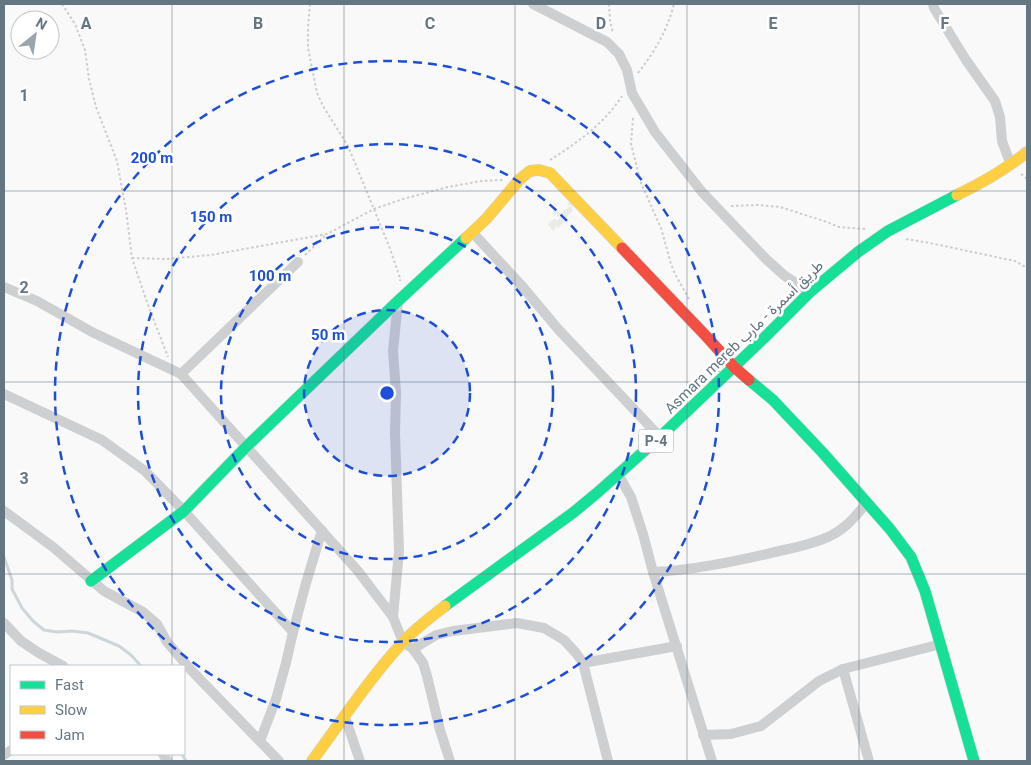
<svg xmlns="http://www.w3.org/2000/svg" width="1031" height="765" font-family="Roboto,Vazirmatn,sans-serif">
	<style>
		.green { fill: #e8ebe6 }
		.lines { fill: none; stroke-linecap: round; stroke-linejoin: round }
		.stream { stroke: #ced6d9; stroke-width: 3 }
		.fast-casing { stroke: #d5d6d7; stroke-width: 12 }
		.slow-casing { stroke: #d5d6d7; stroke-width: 12 }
		.jam-casing { stroke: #d5d6d7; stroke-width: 12 }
		.path { stroke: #cbcccd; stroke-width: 2; stroke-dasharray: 2.5 2.5; stroke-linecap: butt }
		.street { stroke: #cecfd0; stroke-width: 10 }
		.fast { stroke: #16e098; stroke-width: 11 }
		.slow { stroke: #ffcf43; stroke-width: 11 }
		.jam { stroke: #f24e42; stroke-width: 11 }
		.grid { fill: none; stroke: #657683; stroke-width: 1; stroke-opacity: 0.55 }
		.ring { fill: none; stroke: #1d4ed8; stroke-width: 2.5; stroke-dasharray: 9 6 }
		.labels { text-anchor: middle; stroke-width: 5; stroke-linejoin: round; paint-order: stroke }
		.shield { fill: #fff; stroke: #939fa8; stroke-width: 1 }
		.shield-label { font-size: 14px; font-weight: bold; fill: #657683 }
		.street-label { font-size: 15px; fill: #657683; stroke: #fff }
		.grid-label { font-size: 16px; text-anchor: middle; font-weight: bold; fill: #657683; stroke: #fff; stroke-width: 5; stroke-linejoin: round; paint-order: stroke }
		.centre { fill: #1d4ed8; stroke: #fff; stroke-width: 2.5 }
		.ring-label { font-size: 15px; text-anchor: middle; font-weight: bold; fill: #1d4ed8; stroke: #fff; stroke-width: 5; stroke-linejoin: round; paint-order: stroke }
	</style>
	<rect width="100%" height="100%" fill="#f9f9f9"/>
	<path class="green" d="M569,202H570L573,204L572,209L573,211L564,219L565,221L558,228L556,225V227L553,231L548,224L554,219L558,220L561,216L560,215L559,217H557V211L556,215L553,214L554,209H557L559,212L563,213V210L567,209L568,206L570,208L571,207L570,205H567Z"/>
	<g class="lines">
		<g class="stream">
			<path d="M4,557L12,580V589L22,608L33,621L44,630L57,632L72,631L88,633L119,646L131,655L141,666"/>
			<path d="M182,754L186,761"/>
		</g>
		<g class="fast-casing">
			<g id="fast">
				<path d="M749,380L773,400L823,453L890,529L911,557L925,591L974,761"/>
				<path d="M91,581L184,511L246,447L398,301L466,238"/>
				<path d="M445,606L574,512L597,493L660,437L763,339L810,292L858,252L888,231L957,195"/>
			</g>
		</g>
		<g class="slow-casing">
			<g id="slow">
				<path d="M957,195C982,183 1005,170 1027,152"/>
				<path d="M466,238L487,218L520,179L530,171L539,170L550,173L622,248"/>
				<path d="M312,761C341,722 371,676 404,641C416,628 431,617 445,606"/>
			</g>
		</g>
		<g class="jam-casing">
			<path id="jam" d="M622,248L706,336L734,367L749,380"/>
		</g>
		<g class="path">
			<path d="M62,4L75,24L85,50L89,79L96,107L117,161L126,210L132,258L148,305L168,357"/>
			<path d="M310,4L308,27V48L317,93L323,106L348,146L389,246L400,278V281"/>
			<path d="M609,4L610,21L613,33"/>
			<path d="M638,73C655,51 667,31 674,4"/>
			<path d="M633,118L631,144L641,183L661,228L671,264L675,274L689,299"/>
			<path d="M550,160C577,143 605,123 622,96"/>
			<path d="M1021,174L1027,179"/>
			<path d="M731,206L758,205L780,207L824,221L839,227L865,229"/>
			<path d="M906,239L930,243L1015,261L1027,268"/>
			<path d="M305,255L327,234"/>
			<path d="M132,258L166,259L211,255L327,234L374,209L403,199L448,187L481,181L503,180"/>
		</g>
		<g class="street">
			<path d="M533,4L607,42L619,54L627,70L632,93L655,132L702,192L767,260L785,276L810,292"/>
			<path d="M933,4L934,8L966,60L995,101L1000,117L1002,141L1011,165"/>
			<path d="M472,232L522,286L558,329L660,437"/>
			<path d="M4,287L37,301L92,332L181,374L358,571L393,617L403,642L413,649L423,663L427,676L440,730L450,761"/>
			<path d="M181,374L298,262"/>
			<path d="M4,394L102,440L145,471L184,511L293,632"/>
			<path d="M618,474L631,497L643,534L653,572L712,761"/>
			<path d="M4,511L53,547L104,591L143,612L157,624L167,642L191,670L279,761"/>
			<path d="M653,572C694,570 731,562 771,553C791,548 812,545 830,536C846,529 856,515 867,503"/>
			<path d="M393,617L399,551L395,433L396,392L393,351L398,301"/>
			<path d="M4,623L21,641L39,653L63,666"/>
			<path d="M413,649L436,635L453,631L517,623L544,628L564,640L576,653L583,663"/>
			<path d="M345,717L360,761"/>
			<path d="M703,735L731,734L761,726L819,681L843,669"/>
			<path d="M260,741L276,699L286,663L293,632L306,583L322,530"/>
			<path d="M163,754L167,761"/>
			<path d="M4,755L11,750"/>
			<path d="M608,761L583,663L677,646"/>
			<path d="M869,761L843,669L941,644"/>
		</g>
		<use href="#fast" class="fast"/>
		<use href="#slow" class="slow"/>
		<use href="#jam" class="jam"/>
	</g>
	<path class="grid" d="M172,4V666M344,4V761M515,4V761M687,4V761M859,4V761M4,191H1027M4,382H1027M4,574H1027M172,754V761"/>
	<circle cx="387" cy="393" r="83" fill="#1d4ed8" fill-opacity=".12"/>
	<g class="ring">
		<circle cx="387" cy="393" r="83"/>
		<circle cx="387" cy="393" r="166"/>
		<circle cx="387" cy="393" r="249"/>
		<circle cx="387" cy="393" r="332"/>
	</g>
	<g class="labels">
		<rect class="shield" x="638.5" y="429.5" width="35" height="23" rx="4"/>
		<g class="shield-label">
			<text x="656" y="446">P-4</text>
		</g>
		<g class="street-label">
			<text transform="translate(744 337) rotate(-44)" y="5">Asmara mereb طريق أسمرة - مارب</text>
		</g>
	</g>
	<g class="grid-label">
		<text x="86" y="29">A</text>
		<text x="258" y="29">B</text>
		<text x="430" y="29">C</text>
		<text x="601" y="29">D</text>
		<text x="773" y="29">E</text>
		<text x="945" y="29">F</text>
		<text x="24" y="101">1</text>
		<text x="24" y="293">2</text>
		<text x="24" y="484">3</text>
	</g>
	<circle cx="387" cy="393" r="8" class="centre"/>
	<g class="ring-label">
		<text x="152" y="163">200 m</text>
		<text x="211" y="222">150 m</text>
		<text x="270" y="281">100 m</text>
		<text x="328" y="340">50 m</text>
	</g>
	<rect width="1031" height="765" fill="none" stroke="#657683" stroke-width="10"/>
	<rect x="10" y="665" width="175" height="90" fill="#ffffff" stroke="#c1c8cd"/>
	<rect x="20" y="681" width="25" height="8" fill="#16e098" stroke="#c1c8cd"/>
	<text x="55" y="690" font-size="15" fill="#657683">Fast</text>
	<rect x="20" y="706" width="25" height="8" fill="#ffcf43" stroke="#c1c8cd"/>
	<text x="55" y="715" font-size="15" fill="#657683">Slow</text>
	<rect x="20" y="731" width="25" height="8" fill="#f24e42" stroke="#c1c8cd"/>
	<text x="55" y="740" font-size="15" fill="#657683">Jam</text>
	<g transform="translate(35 35) rotate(30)"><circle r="24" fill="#ffffff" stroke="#c1c8cd"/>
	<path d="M0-4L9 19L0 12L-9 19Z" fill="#99a4ac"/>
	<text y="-8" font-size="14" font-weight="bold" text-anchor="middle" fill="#657683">N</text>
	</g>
</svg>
